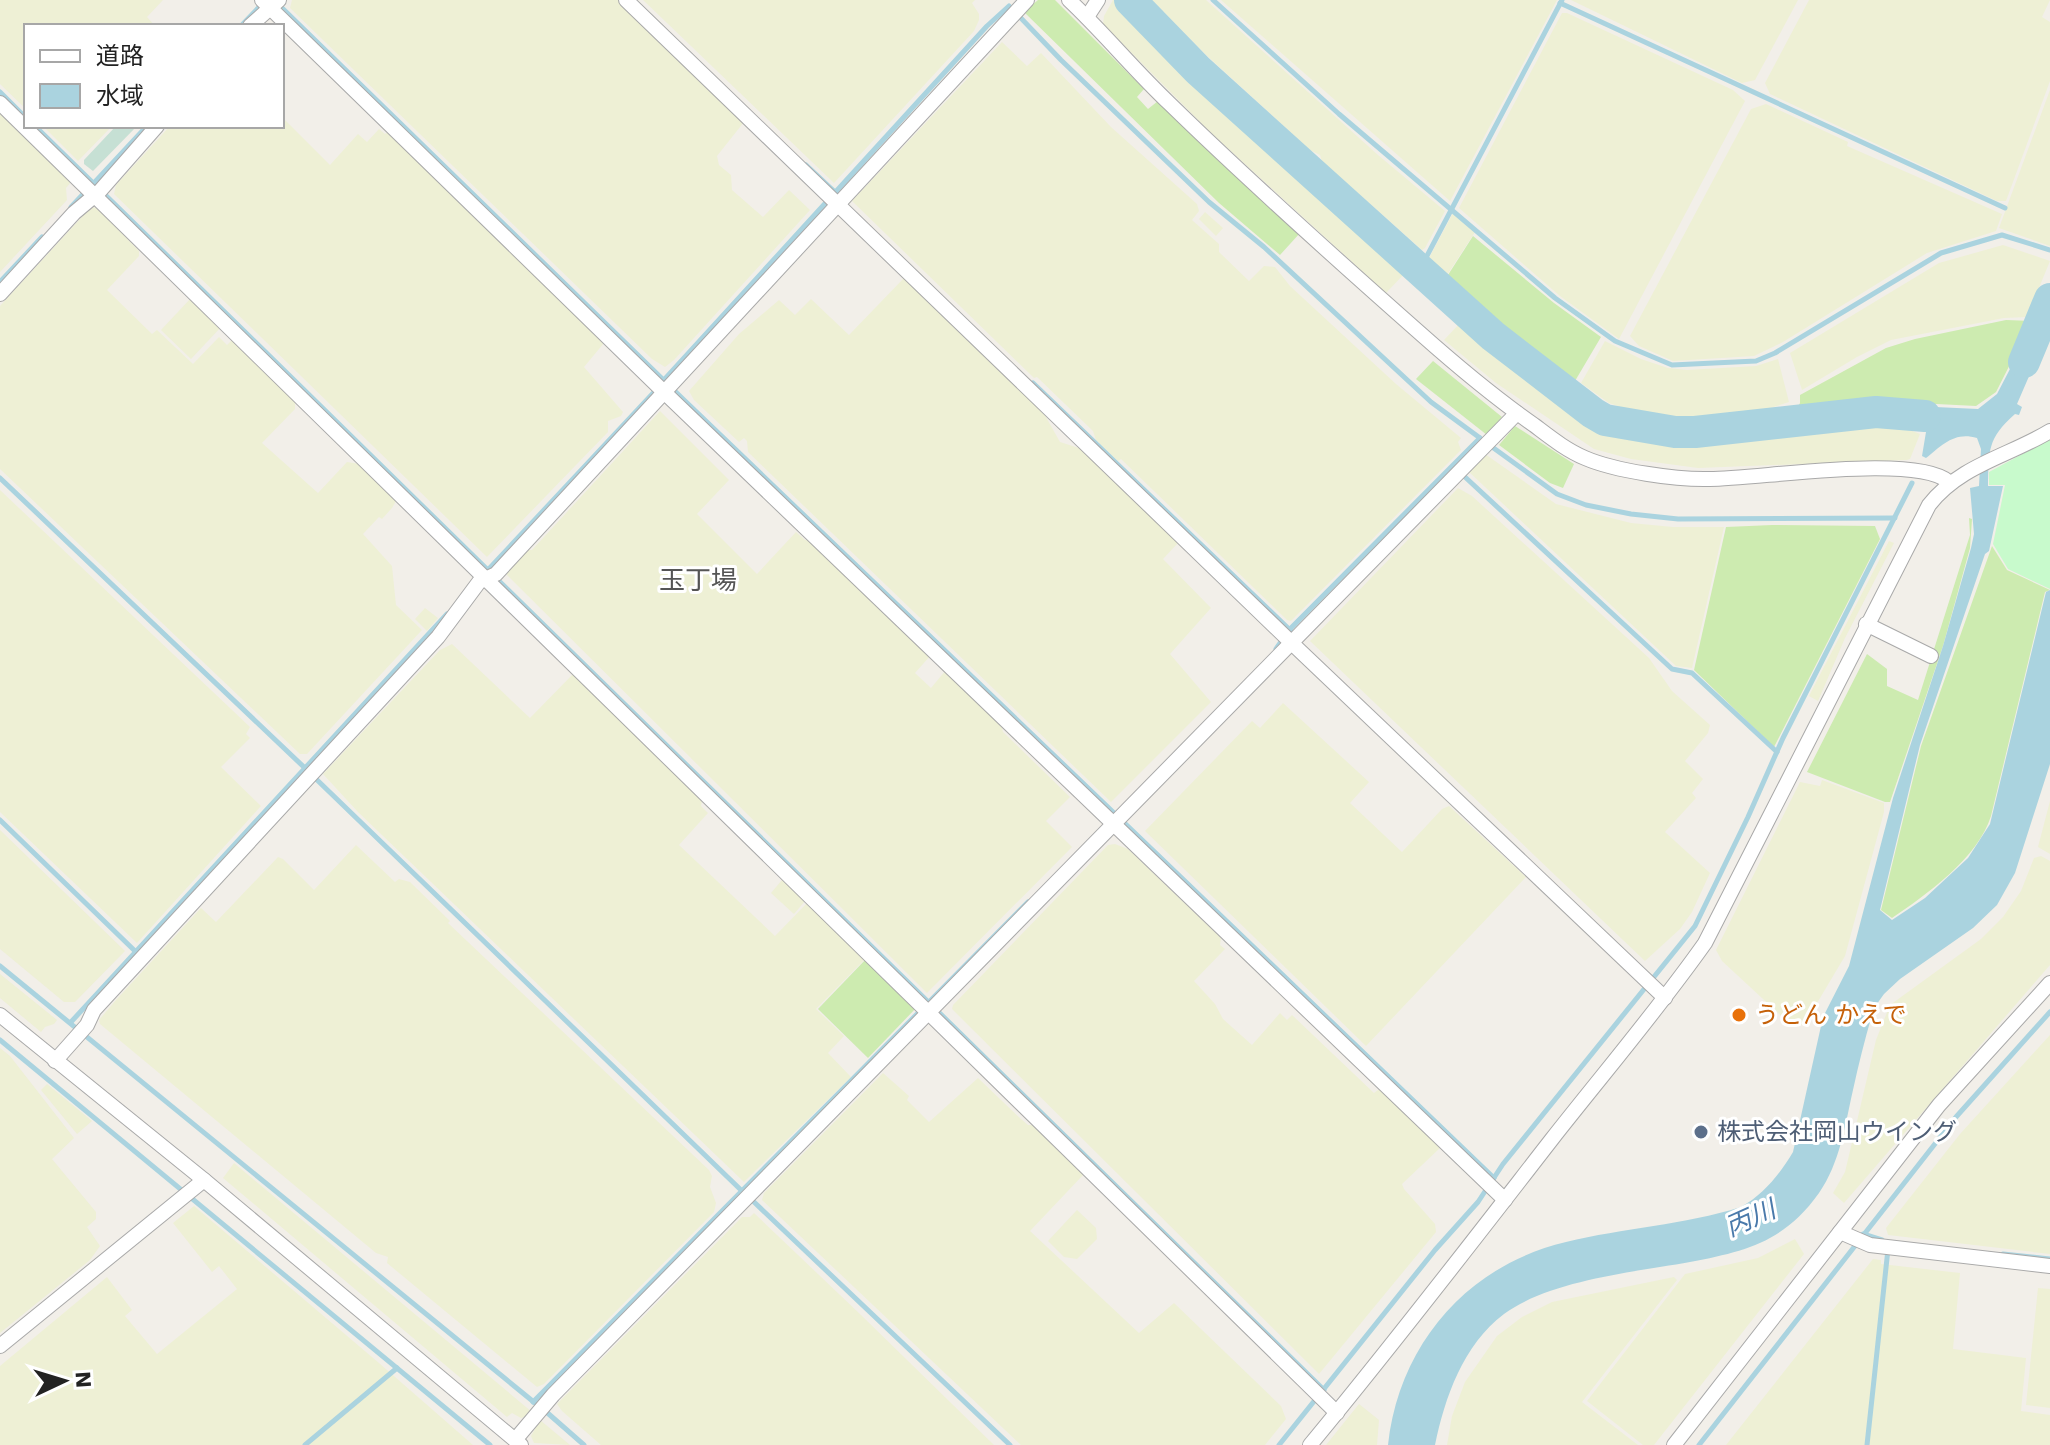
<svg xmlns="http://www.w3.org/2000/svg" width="2050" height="1445" font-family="'Work Sans','Noto Sans JP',sans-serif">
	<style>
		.farmland { fill: #eef0d5 }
		.grass { fill: #cdebb0 }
		.wetland { fill: #c6e0d4 }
		.park { fill: #c8facc }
		.water { fill: #aad3df }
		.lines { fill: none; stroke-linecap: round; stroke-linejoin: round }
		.stream { stroke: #aad3df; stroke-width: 5 }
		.river { stroke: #aad3df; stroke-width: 32 }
		.minor-casing { stroke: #a9a9a9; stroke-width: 16 }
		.minor { stroke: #fff; stroke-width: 14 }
		.food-dot { fill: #e8710a; stroke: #fff; stroke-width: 3 }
		.service-dot { fill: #5c6f8a; stroke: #fff; stroke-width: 3 }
		.labels { text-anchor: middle; stroke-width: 6; stroke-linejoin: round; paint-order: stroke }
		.food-label { font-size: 24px; fill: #c56008; stroke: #fff; text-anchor: start }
		.service-label { font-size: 24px; fill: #4e5e75; stroke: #fff; text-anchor: start }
		.neighbourhood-label { font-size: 26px; fill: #555; stroke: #fff }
		.water-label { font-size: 26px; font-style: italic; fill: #4a7aab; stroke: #fff }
	</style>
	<rect width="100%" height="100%" fill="#f2efe9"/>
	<g class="farmland">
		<path d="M0,0H163L147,17L155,26H26V109L0,84Z"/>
		<path d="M292,0H620L744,122L717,156L719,165L731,175L732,190L763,217L789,190L810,210L674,360L665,367L652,359L290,8Z"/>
		<path d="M643,0H975L972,3L979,14V20L974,31L834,183Z"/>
		<path d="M1113,0H1116L1203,87L1290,164L1288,169L1297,177L1300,174L1407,271L1386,293L1210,132L1103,24L1104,16Z"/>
		<path d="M1152,0H1206L1378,155L1445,211L1425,248L1422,250L1322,161L1320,155L1310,150L1205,54Z"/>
		<path d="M1221,0H1557L1450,201Z"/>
		<path d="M1571,0H1798L1755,80L1742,83Z"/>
		<path d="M1809,0H2050L2042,17L2050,22V81L2006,201H1997L1770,94L1765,83Z"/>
		<path d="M1562,13H1567L1733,90L1745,101L1619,339L1560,296L1459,208Z"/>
		<path d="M1002,42L1027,66L1041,53L1111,127L1197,204L1199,211L1192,220L1219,244V252L1249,281L1264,266L1275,267L1290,286L1396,384L1461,438L1458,442L1461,450L1291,621L1287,620L1121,459L1118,461L1096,440L1093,431L1037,377L1034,378L852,201Z"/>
		<path d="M2050,90V246L1999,228Z"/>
		<path d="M1766,104L1848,142L1847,146L2002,214L1996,231L1927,253L1783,342L1754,356L1673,361L1639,346L1630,336L1751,109Z"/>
		<path d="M0,111L71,182L66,188L67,200L0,272Z"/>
		<path d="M282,117L330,165L358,134L367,142L379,129L385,134L390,130L604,343L584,367L623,412L621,416L608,421V432L487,557L114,194L116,185L170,126H282Z"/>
		<path d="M43,126H112L78,161Z"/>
		<path d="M91,207L97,208L139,251V256L107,290L152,334L157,330L193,364L219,337L227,345L232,340L295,402V409L262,443L318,493L347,462L360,464L395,495L396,501L392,508L382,519L379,517L363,534L392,566L396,605L422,630L307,754H300L0,469V306Z"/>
		<path d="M1205,212L1223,228L1216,236L1199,219Z"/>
		<path d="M1453,213L1475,232L1447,275L1429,258Z"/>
		<path d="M2003,245L2050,261L2027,317L2004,318L1891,340L1857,357L1802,390L1790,353L1939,263Z"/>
		<path d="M904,278L1042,410L1060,442L1082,449L1178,543L1163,559L1211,608L1170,654L1211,702L1111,802L748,452L747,441L744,438L739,442L694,400L689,391L739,334L779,300L795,315L811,299L849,335Z"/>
		<path d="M192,297L222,326L191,359L161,330Z"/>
		<path d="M1462,321L1485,342L1600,429L1677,444L1875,423L1894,424L1920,434L1910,459L1907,460L1698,468L1631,459L1594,449L1496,383L1444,340Z"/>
		<path d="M1605,341L1641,359L1668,368L1687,370L1756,366L1778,359L1789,402L1761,411L1726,416L1687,417L1638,413L1609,403L1581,383Z"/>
		<path d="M660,411L729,480L697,514L757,574L796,532L805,540L813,541L931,655L915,673L931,688L946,670L1000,720L1003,732L1070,797L1046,821L1072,847L927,993L506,574L528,550H532Z"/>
		<path d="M1485,454L1556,504L1631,523L1673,527H1724L1692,668L1676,666L1468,471Z"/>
		<path d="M1458,488L1472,496L1649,658L1672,691L1710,725L1708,733L1685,761L1703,779L1692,793L1696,798L1665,832L1710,873L1692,912L1680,929L1645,961L1310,641Z"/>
		<path d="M0,490L250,727L246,734L250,738L221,767L261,806L137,943L0,812Z"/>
		<path d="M1889,541L1894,543L1845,638L1818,701L1809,696Z"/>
		<path d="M425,608L438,618L427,631L415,619Z"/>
		<path d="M452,644L530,718L574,673L702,801L701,806L708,813L679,845L775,936L808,902L866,958L816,1009L844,1036L828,1053L851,1077L744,1182L358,812L323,774L440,650Z"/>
		<path d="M1283,703L1369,782L1350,803L1402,852L1442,809L1449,806L1526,877L1366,1046L1145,831L1252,721L1260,728Z"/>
		<path d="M1822,780L1884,803V812L1845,956L1804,1025H1791L1722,961L1716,950L1800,782L1820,786Z"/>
		<path d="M2050,801V854L2038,847Z"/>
		<path d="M0,830L125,951L75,1002H64L0,949Z"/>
		<path d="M1115,844L1128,849L1221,938L1220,945L1225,949L1194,981L1215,1004L1223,1019L1252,1045L1280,1013L1287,1020L1292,1015L1374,1093L1382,1087L1440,1144V1148L1402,1184L1404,1189L1435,1224L1436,1232L1319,1374L952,1009L953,1005L1108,845Z"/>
		<path d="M356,845L395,882L399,879L410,882L450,921L448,923L709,1170L712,1176L710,1187L716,1203L714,1212L544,1384L537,1387L387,1263L388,1257L376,1253L100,1024L99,1020L116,1000L201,908L216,922L278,857L283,859L314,890Z"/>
		<path d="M2041,856L2050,861V965L1844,1203L1833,1193L1845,1172L1876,1040L1890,1005L1981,939L2003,917L2021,891L2034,858Z"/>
		<path d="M782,880L805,901L794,914L771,893Z"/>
		<path d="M0,974L57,1020L54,1024L45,1027L41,1032L0,998Z"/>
		<path d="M2050,1035V1254L1888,1235L1886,1228L1960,1134Z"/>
		<path d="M0,1048L10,1056L74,1138L52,1159L96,1212V1219L87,1227L100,1246L90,1260L0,1333Z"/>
		<path d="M883,1073L909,1096L907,1100L929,1122L978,1078L1021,1119L1028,1125H1035L1084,1174L1030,1231L1139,1333L1174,1303L1281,1406L1286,1419L1265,1445H1021L762,1200L764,1193Z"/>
		<path d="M47,1084L92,1121L77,1134L41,1090Z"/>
		<path d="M234,1163L532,1412L528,1416L521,1418L512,1413L507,1417L223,1178Z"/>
		<path d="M194,1206L379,1363L473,1445H0V1366L107,1277L132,1310L125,1316L157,1354L237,1289L219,1266L212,1272L173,1223Z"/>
		<path d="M1077,1210L1096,1228L1097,1239L1077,1259L1064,1257L1048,1241Z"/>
		<path d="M754,1213L861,1315L994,1445H601L562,1411L557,1404L742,1217H750Z"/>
		<path d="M1795,1239L1804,1254L1654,1445H1643L1587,1401L1685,1274L1758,1258Z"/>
		<path d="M1873,1259L1881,1260V1264L1960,1273L1953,1349L2026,1358L2021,1411L2050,1415V1445H1726Z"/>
		<path d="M1674,1277L1677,1280L1582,1402L1638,1445H1447L1452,1416L1465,1382L1497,1336L1522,1317L1552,1302Z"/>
		<path d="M2038,1288L2050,1289V1408L2026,1405Z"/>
		<path d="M1359,1404L1379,1420L1377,1445H1326Z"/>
		<path d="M540,1420L570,1445L534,1443L531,1436Z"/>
	</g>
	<g class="grass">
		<path d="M1038,0H1055L1144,89L1137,97L1148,109L1158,101L1300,233L1280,255L1219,203L1024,12Z"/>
		<path d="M1473,236L1554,303L1601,337L1575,381L1493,317L1448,275Z"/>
		<path d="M2006,320L2032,321L1996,392L1976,406L1897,402L1795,413L1800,403V395L1886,348L1915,339Z"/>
		<path d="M1433,361L1502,417L1487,435L1416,379Z"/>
		<path d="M1515,426L1574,464L1563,488L1550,483L1499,445Z"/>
		<path d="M1969,518L1972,519L1970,548L1943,646L1890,802H1885L1807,772L1867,654L1887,669V686L1918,700L1970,535Z"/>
		<path d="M1772,525L1875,526L1880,539L1774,747L1694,670L1726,527Z"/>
		<path d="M1992,546L2007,570L2050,590L2045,592L1991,816C1978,858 1926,895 1892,918L1881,910L1921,746Z"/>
		<path d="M867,958L917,1007L868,1058L818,1009Z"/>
	</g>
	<path class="wetland" d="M116,126H137L93,171L84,164V160Z"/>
	<path class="park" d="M2050,439V589L2008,569L1993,544L2005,485H1989V472Z"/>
	<path class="water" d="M2036,319L2048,323L2030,374L2017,404L2022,407L2019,415L2015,414C1987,439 1989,450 1988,486H2003L1989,551L1985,554L1920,745L1880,910L1892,920L1925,898L1968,858L1990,824L2046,592L2050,590V764L2015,873L1997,905L1973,928L1900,979L1884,994L1874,1008C1866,1035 1859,1062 1853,1090C1845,1125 1840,1163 1819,1193C1784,1242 1746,1251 1690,1262C1635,1272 1550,1280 1504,1314C1463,1345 1445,1397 1435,1445H1388C1399,1344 1468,1265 1566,1242C1623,1228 1684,1225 1741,1207C1763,1195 1780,1174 1793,1152L1823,1017L1849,966L1893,798L1943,646L1971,548L1974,534L1970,488L1979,486L1981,449L1977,438C1955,431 1942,445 1926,458L1922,456L1926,432L1883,418V407L1892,405L1978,409L1997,394Z"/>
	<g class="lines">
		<g class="stream">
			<path d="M1213,0L1339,114L1555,298L1615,341L1672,365L1756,361L1775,353L1941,253L2002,235L2050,250"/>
			<path d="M277,3L683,399L1494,1178"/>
			<path d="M1560,3L2005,208"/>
			<path d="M1016,13L1061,60L1209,202L1264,247L1431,402L1480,438"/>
			<path d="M241,26L262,4"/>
			<path d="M0,92L26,118"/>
			<path d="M35,126L1324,1390"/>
			<path d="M806,165L837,194"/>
			<path d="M93,184L147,126"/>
			<path d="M71,207L86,191"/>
			<path d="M1420,269L1562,0"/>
			<path d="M0,282L42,237"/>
			<path d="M663,381L987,26L1009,6"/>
			<path d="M1033,383L1291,631"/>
			<path d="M1488,444L1557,494L1586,505L1631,514L1678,519L1895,518"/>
			<path d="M1465,477L1672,669L1692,673L1777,752"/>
			<path d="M0,478L307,770"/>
			<path d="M486,572L657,389"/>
			<path d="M1276,649L1289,630L1480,438"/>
			<path d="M314,777L742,1191"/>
			<path d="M0,820L136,952"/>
			<path d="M0,966L535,1403"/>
			<path d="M928,1003L1028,902"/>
			<path d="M71,1022L447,614"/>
			<path d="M0,1040L490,1445"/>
			<path d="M754,1202L1010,1445"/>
			<path d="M1863,1234L1882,1240"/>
			<path d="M2003,1254L2050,1259"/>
			<path d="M533,1402L921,1010"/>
			<path d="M543,1409L584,1445"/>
			<path d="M305,1445L397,1368"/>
			<path d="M1279,1445L1435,1250L1478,1202L1503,1164L1695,926L1748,817L1783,738L1912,483"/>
			<path d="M1699,1445L1956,1117L2050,1012"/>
			<path d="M1867,1445L1888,1249"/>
		</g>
		<g class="river">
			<path d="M1130,0L1198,70L1493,336L1593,413L1605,420L1675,432H1695L1876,412L1925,416"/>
			<path d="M2024,362L2050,299"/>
		</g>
		<g class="minor-casing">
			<g id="minor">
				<path d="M262,0L665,393L1505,1200"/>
				<path d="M626,0L1299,650L1665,998"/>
				<path d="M1069,0C1104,33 1135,71 1170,104C1251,183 1336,259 1421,334C1457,366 1494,397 1534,425C1550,437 1566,450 1585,458C1615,471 1677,480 1710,479C1759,479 1915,453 1949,482"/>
				<path d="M1087,17L1098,0"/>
				<path d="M250,26L279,0"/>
				<path d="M0,103L1337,1413"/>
				<path d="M0,294L74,213L99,192L157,126"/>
				<path d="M1866,624L1931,656"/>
				<path d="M0,1015L204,1180L521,1445"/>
				<path d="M55,1061L87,1025L94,1010L438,637L479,582L496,574L1027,0"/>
				<path d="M1840,1232L1870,1245L2050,1266"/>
				<path d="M0,1346L204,1180"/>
				<path d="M515,1440L553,1395L1517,413"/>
				<path d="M1310,1445C1393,1345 1472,1242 1552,1139C1603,1074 1657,1011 1705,943L1929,505C1960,465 2009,456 2050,431"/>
				<path d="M1674,1445L1939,1105L2050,983"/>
			</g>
		</g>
		<use href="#minor" class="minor"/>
	</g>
	<circle class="food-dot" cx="1739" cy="1015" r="8"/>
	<circle class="service-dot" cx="1701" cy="1132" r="8"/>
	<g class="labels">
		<g class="food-label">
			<text x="1755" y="1023">うどん かえで</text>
		</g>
		<g class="service-label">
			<text x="1717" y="1140">株式会社岡山ウイング</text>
		</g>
		<g class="neighbourhood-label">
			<text x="698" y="589">玉丁場</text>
		</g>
		<g class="water-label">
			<text transform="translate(1750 1218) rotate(-24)" y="9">丙川</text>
		</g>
	</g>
	<rect x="24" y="24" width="260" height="104" fill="#ffffff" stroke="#a7a7a7" stroke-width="2"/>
	<rect x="40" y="50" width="40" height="12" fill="#ffffff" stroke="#a7a7a7" stroke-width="2"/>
	<text x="96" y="64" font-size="24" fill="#222222">道路</text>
	<rect x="40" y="84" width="40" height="24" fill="#aad3df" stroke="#a7a7a7" stroke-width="2"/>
	<text x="96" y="104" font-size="24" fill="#222222">水域</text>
	<g transform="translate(64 1381) rotate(86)" stroke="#ffffff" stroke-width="6" paint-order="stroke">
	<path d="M0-6L14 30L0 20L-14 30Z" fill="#222222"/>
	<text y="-12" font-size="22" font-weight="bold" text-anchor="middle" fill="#222222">N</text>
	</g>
</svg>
